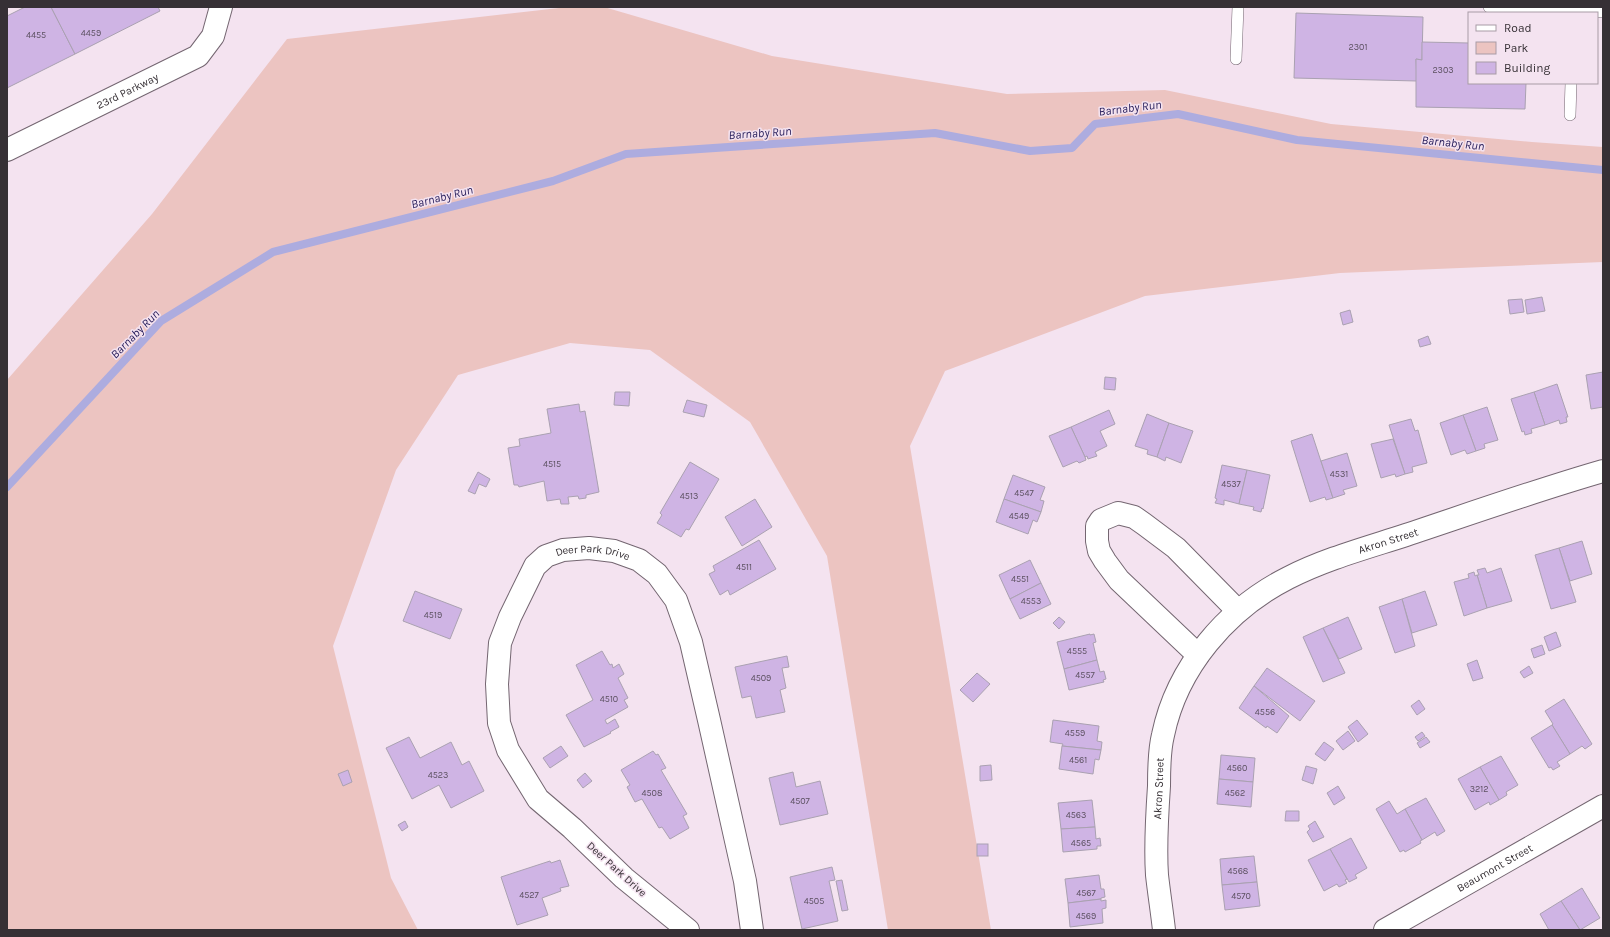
<svg xmlns="http://www.w3.org/2000/svg" width="1610" height="937" font-family="Karla,sans-serif">
	<style>
		.green { fill: #ecc4c1 }
		.lines { fill: none; stroke-linecap: round; stroke-linejoin: round }
		.stream { stroke: #adacdf; stroke-width: 8 }
		.building { fill: #cfb4e4; stroke: #aaa1b1 }
		.lane-casing { stroke: #746671; stroke-width: 12 }
		.street-casing { stroke: #746671; stroke-width: 24 }
		.lane { stroke: #fff; stroke-width: 11 }
		.street { stroke: #fff; stroke-width: 22 }
		.labels { text-anchor: middle; stroke-width: 3; stroke-linejoin: round; paint-order: stroke }
		.number-label { font-size: 9px; fill: #5c5161 }
		.street-label { font-size: 11px; fill: #363035; stroke: #f4e3f0 }
		.water-label { font-size: 12px; font-style: italic; fill: #2a205c; stroke: #f4e3f0 }
	</style>
	<rect width="100%" height="100%" fill="#f4e3f0"/>
	<path class="green" d="M568,7H604L772,56L1007,94L1165,90L1331,124L1532,142L1603,147V262L1340,273L1145,296L945,371L910,446L991,930H888L827,556L750,422L650,350L570,343L458,375L396,470L333,646L391,878L418,930H7V380L152,214L287,39Z"/>
	<g class="lines">
		<path class="stream" d="M7,487L161,321L273,252L553,181L626,154L935,133L1030,151L1072,148L1095,124L1178,114L1297,140L1603,170"/>
	</g>
	<g class="building">
		<path d="M25,7H51L75,54L7,88V16Z"/>
		<path d="M51,7H158L160,11L75,54Z"/>
		<path d="M1296,13L1423,17L1422,60L1416,59L1417,81L1294,78Z"/>
		<path d="M1422,42L1469,43V83H1526L1525,109L1416,107V59L1422,60Z"/>
		<path d="M1542,297L1545,311L1527,314L1525,300Z"/>
		<path d="M1522,299L1524,312L1510,314L1508,300Z"/>
		<path d="M1350,310L1353,322L1343,325L1340,313Z"/>
		<path d="M1428,336L1431,344L1420,347L1418,340Z"/>
		<path d="M1603,372V407L1591,409L1586,375Z"/>
		<path d="M1105,377L1116,378L1115,390L1104,389Z"/>
		<path d="M1557,384L1568,417H1566L1567,422L1560,424L1559,420L1545,425L1534,392Z"/>
		<path d="M615,392H630L629,406L614,405Z"/>
		<path d="M1534,392L1545,425L1531,429L1532,433L1525,435L1524,431L1522,432L1511,399Z"/>
		<path d="M687,400L707,405L704,417L683,412Z"/>
		<path d="M579,404L580,412L585,411L599,492L586,495V498L579,499L578,496L568,497L569,504H561L560,499L547,501L544,481L519,487L518,485H514L508,448L520,446L519,439L551,433L547,409Z"/>
		<path d="M1487,407L1498,440L1484,444L1485,448L1476,451L1463,415Z"/>
		<path d="M1109,410L1115,424L1100,431L1107,446L1095,452L1097,456L1088,459L1087,456L1085,457L1071,427Z"/>
		<path d="M1147,414L1169,423L1157,457L1147,454L1148,450L1135,446Z"/>
		<path d="M1463,415L1476,451L1467,454L1465,450L1451,455L1440,423Z"/>
		<path d="M1411,419L1415,431L1418,430L1427,463L1412,467L1413,472L1405,474L1389,425Z"/>
		<path d="M1169,423L1193,431L1181,463L1166,457L1165,461L1157,457Z"/>
		<path d="M1071,427L1085,457L1086,460L1079,463L1077,461L1063,467L1049,436Z"/>
		<path d="M1312,434L1333,498L1326,500L1325,497L1310,502L1291,441Z"/>
		<path d="M1393,439L1405,474L1396,477L1395,474L1381,478L1371,444Z"/>
		<path d="M1347,453L1357,486L1343,490L1345,494L1333,498L1321,461Z"/>
		<path d="M690,462L719,479L689,530L686,529L681,537L657,523L662,515L660,513Z"/>
		<path d="M1222,465L1247,470L1239,504L1224,500V505L1215,503L1217,499L1215,498Z"/>
		<path d="M1247,470L1270,475L1263,509L1262,508L1261,512L1253,510L1254,507L1239,504Z"/>
		<path d="M478,472L490,479L486,487L479,484L475,494L468,491Z"/>
		<path d="M1013,475L1045,487L1040,500L1044,501L1041,512L1004,499Z"/>
		<path d="M755,499L772,527L742,546L725,517Z"/>
		<path d="M1004,499L1041,512L1037,522L1033,520L1028,534L996,522Z"/>
		<path d="M759,540L776,569L730,595L728,590L720,595L709,574L715,571L713,566Z"/>
		<path d="M1582,541L1592,574L1570,581L1559,548Z"/>
		<path d="M1559,548L1576,602L1551,609L1535,555Z"/>
		<path d="M1030,560L1041,583L1010,599L999,575Z"/>
		<path d="M1485,568L1487,573L1501,568L1512,601L1487,608L1477,575H1479L1477,570Z"/>
		<path d="M1474,572L1475,576L1477,575L1487,608L1464,616L1454,582L1469,578L1468,574Z"/>
		<path d="M1041,583L1051,604L1020,619L1010,599Z"/>
		<path d="M415,591L462,609L450,639L403,621Z"/>
		<path d="M1425,591L1437,625L1412,633L1402,599Z"/>
		<path d="M1402,599L1415,646L1395,653L1379,607Z"/>
		<path d="M1059,617L1065,622L1059,629L1053,623Z"/>
		<path d="M1348,617L1362,649L1339,659L1323,628Z"/>
		<path d="M1323,628L1345,673L1323,682L1303,637Z"/>
		<path d="M1556,632L1561,646L1549,651L1544,637Z"/>
		<path d="M1090,634V635L1094,634L1096,642L1093,643L1097,660L1064,669L1057,642Z"/>
		<path d="M1542,645L1545,654L1534,658L1531,649Z"/>
		<path d="M602,651L610,665L612,664L613,668L619,664L624,674L618,678L628,698L624,700L628,707L605,720L607,724L615,719L619,727L610,732L611,733L584,747L566,715L593,700L576,665Z"/>
		<path d="M787,656L789,667L782,668L786,688L780,690L785,712L756,718L751,696L742,698L735,667Z"/>
		<path d="M1097,660L1100,672L1104,671L1106,679L1103,680L1104,682L1069,690L1064,669Z"/>
		<path d="M1477,660L1483,678L1473,681L1467,664Z"/>
		<path d="M1529,666L1533,673L1524,678L1520,672Z"/>
		<path d="M1267,668L1315,701L1300,721L1254,686Z"/>
		<path d="M977,673L990,684L973,702L960,690Z"/>
		<path d="M1254,686L1289,716L1277,733L1267,726L1266,728L1239,708Z"/>
		<path d="M1564,699L1592,744L1585,749L1582,746L1570,754L1552,725L1553,724L1545,711Z"/>
		<path d="M1419,700L1425,709L1417,715L1411,706Z"/>
		<path d="M1053,720L1099,726L1097,741L1102,742L1101,750L1062,746L1063,744L1050,742Z"/>
		<path d="M1357,720L1368,734L1358,742L1348,727Z"/>
		<path d="M1552,725L1570,754L1557,762L1560,766L1553,770L1551,767L1549,768L1531,738Z"/>
		<path d="M1348,731L1355,741L1343,750L1336,741Z"/>
		<path d="M1422,732L1425,736L1418,741L1415,737Z"/>
		<path d="M409,737L420,758L451,742L462,765L469,761L484,791L451,808L439,785L412,799L386,748Z"/>
		<path d="M1426,737L1430,742L1420,748L1417,743Z"/>
		<path d="M1324,742L1334,749L1325,761L1315,754Z"/>
		<path d="M561,746L568,756L550,768L543,758Z"/>
		<path d="M1062,746L1101,750L1099,760L1095,759L1093,774L1059,769Z"/>
		<path d="M653,751L656,755L658,754L666,768L661,770L687,814L683,816L689,828L670,839L662,827L659,828L642,799L635,802L627,787L630,785L621,770Z"/>
		<path d="M1221,755L1255,758L1253,782L1219,779Z"/>
		<path d="M1501,756L1518,785L1506,792L1507,795L1499,800L1480,767Z"/>
		<path d="M991,765L992,780L980,781V766Z"/>
		<path d="M1306,766L1317,769L1313,784L1302,780Z"/>
		<path d="M1480,767L1499,800L1490,805L1489,802L1475,810L1458,779Z"/>
		<path d="M348,770L352,782L343,786L338,774Z"/>
		<path d="M793,772L796,787L820,781L828,814L780,825L769,778Z"/>
		<path d="M585,773L592,781L583,788L577,780Z"/>
		<path d="M1219,779L1253,782L1251,807L1217,804Z"/>
		<path d="M1338,786L1345,798L1334,805L1327,793Z"/>
		<path d="M1426,798L1445,831L1437,836L1435,832L1422,840L1405,809Z"/>
		<path d="M1092,800L1095,827L1061,829L1058,803Z"/>
		<path d="M1389,801L1397,814L1405,809L1422,840L1420,841L1421,843L1405,852L1404,850L1400,852L1376,809Z"/>
		<path d="M1286,811H1299V821H1285Z"/>
		<path d="M405,821L408,827L402,831L398,825Z"/>
		<path d="M1315,821L1324,837L1313,842L1307,832L1310,829L1308,826Z"/>
		<path d="M1095,827L1096,839L1100,838L1101,846H1097V849L1063,852L1061,829Z"/>
		<path d="M1351,838L1367,868L1355,875L1357,878L1349,882L1330,849Z"/>
		<rect x="977" y="844" width="11" height="12"/>
		<path d="M1330,849L1347,879L1345,880L1347,883L1339,887L1337,884L1324,891L1308,860Z"/>
		<path d="M1254,856L1257,882L1222,885L1220,859Z"/>
		<path d="M560,860L569,886L560,888L561,891L542,898L548,915L517,925L501,877L550,861L551,863Z"/>
		<path d="M832,867L835,880L829,881L838,921L802,929L790,877Z"/>
		<path d="M1099,875L1101,889H1104L1105,897L1101,898V899L1068,903L1065,879Z"/>
		<path d="M842,880L848,910L842,911L836,881Z"/>
		<path d="M1257,882L1260,906L1225,910L1222,885Z"/>
		<path d="M1582,888L1600,918L1580,930L1561,901Z"/>
		<path d="M1101,899V901L1106,900V908L1102,909L1103,923L1070,927L1068,903Z"/>
		<path d="M1561,901L1580,930H1549L1540,914Z"/>
	</g>
	<g class="lines">
		<g class="lane-casing">
			<g id="lane">
				<path d="M1489,7L1603,12"/>
				<path d="M1236,59L1238,7"/>
				<path d="M1570,115L1571,83"/>
			</g>
		</g>
		<g class="street-casing">
			<g id="street">
				<path id="s1" d="M7,150L198,56L213,36L221,7"/>
				<path d="M1198,655L1119,580L1105,561L1099,551L1097,541V526L1101,520L1118,513L1134,517L1144,524L1176,548L1238,611"/>
				<path id="s2" d="M688,930L624,878L572,828L538,799L508,750L499,723L497,684L500,643L510,617L535,566L546,556L563,550L589,548L614,551L639,560L657,574L676,600L691,642L709,720L745,881L752,930"/>
				<path id="s3" d="M1164,930C1162,912 1159,893 1157,875C1155,846 1157,815 1159,786C1159,769 1159,751 1163,735C1177,667 1227,609 1288,578C1325,559 1366,548 1406,535C1472,513 1537,490 1603,471"/>
				<path id="s4" d="M1385,930L1603,806"/>
			</g>
		</g>
		<use href="#lane" class="lane"/>
		<use href="#street" class="street"/>
	</g>
	<g class="labels">
		<g class="number-label">
			<text x="91" y="36">4459</text>
			<text x="36" y="38">4455</text>
			<text x="1358" y="50">2301</text>
			<text x="1443" y="73">2303</text>
			<text x="552" y="467">4515</text>
			<text x="1339" y="477">4531</text>
			<text x="1231" y="487">4537</text>
			<text x="1024" y="496">4547</text>
			<text x="689" y="499">4513</text>
			<text x="1019" y="519">4549</text>
			<text x="744" y="570">4511</text>
			<text x="1020" y="582">4551</text>
			<text x="1031" y="604">4553</text>
			<text x="433" y="618">4519</text>
			<text x="1077" y="654">4555</text>
			<text x="1085" y="678">4557</text>
			<text x="761" y="681">4509</text>
			<text x="609" y="702">4510</text>
			<text x="1265" y="715">4556</text>
			<text x="1075" y="736">4559</text>
			<text x="1078" y="763">4561</text>
			<text x="1237" y="771">4560</text>
			<text x="438" y="778">4523</text>
			<text x="1479" y="792">3212</text>
			<text x="652" y="796">4508</text>
			<text x="1235" y="796">4562</text>
			<text x="800" y="804">4507</text>
			<text x="1076" y="818">4563</text>
			<text x="1081" y="846">4565</text>
			<text x="1238" y="874">4568</text>
			<text x="1086" y="896">4567</text>
			<text x="529" y="898">4527</text>
			<text x="1241" y="899">4570</text>
			<text x="814" y="904">4505</text>
			<text x="1086" y="919">4569</text>
		</g>
		<g class="street-label">
			<text dy="4" stroke="none"><textPath href="#s1" startOffset="134">23rd Parkway</textPath></text>
			<text dy="4" stroke="none"><textPath href="#s3" startOffset="510">Akron Street</textPath></text>
			<text dy="4" stroke="none"><textPath href="#s2" startOffset="513">Deer Park Drive</textPath></text>
			<text dy="4" stroke="none"><textPath href="#s3" startOffset="142">Akron Street</textPath></text>
			<text transform="translate(617 869) rotate(42)" y="4">Deer Park Drive</text>
			<text dy="4" stroke="none"><textPath href="#s4" startOffset="126">Beaumont Street</textPath></text>
		</g>
		<g class="water-label">
			<text transform="translate(1130 108) rotate(-7)" y="4">Barnaby Run</text>
			<text transform="translate(760 133) rotate(-4)" y="4">Barnaby Run</text>
			<text transform="translate(1453 143) rotate(6)" y="4">Barnaby Run</text>
			<text transform="translate(442 197) rotate(-14)" y="4">Barnaby Run</text>
			<text transform="translate(135 334) rotate(-45)" y="4">Barnaby Run</text>
		</g>
	</g>
	<rect width="1610" height="937" fill="none" stroke="#363035" stroke-width="16"/>
	<rect x="1468" y="12" width="130" height="72" fill="#f4e3f0" stroke="#a89ba5"/>
	<rect x="1476" y="25" width="20" height="6" fill="#ffffff" stroke="#a89ba5"/>
	<text x="1504" y="32" font-size="12" fill="#363035">Road</text>
	<rect x="1476" y="42" width="20" height="12" fill="#ecc4c1" stroke="#a89ba5"/>
	<text x="1504" y="52" font-size="12" fill="#363035">Park</text>
	<rect x="1476" y="62" width="20" height="12" fill="#cfb4e4" stroke="#a89ba5"/>
	<text x="1504" y="72" font-size="12" fill="#363035">Building</text>
</svg>
